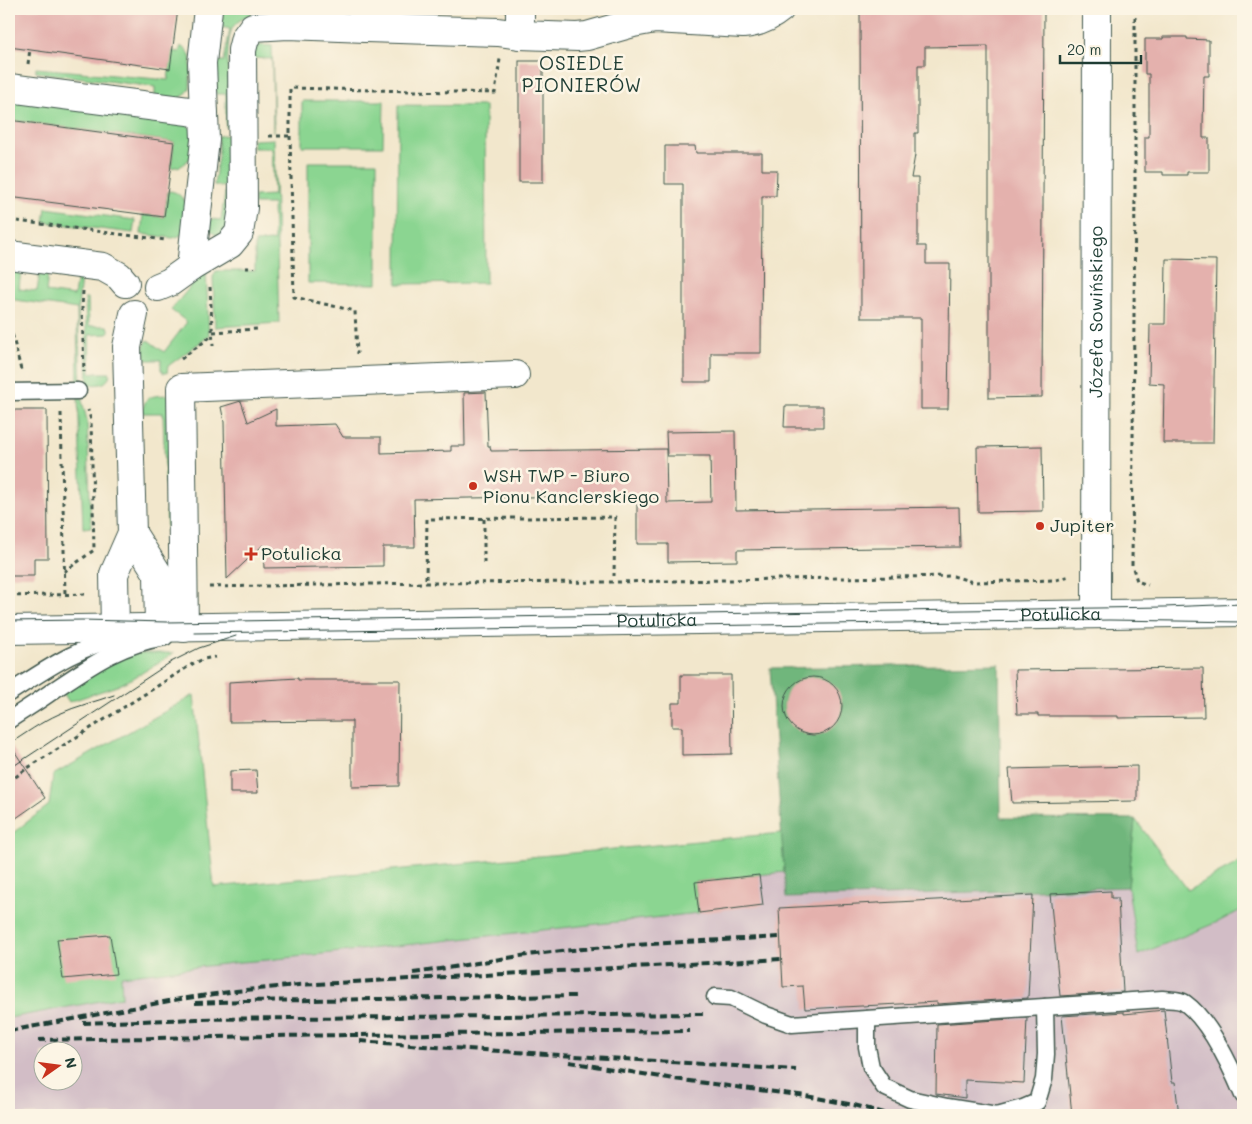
<svg xmlns="http://www.w3.org/2000/svg" width="1252" height="1124" font-family="Mali,sans-serif">
	<style>
		.industrial { fill: #d2bdc6; fill-rule: evenodd }
		.green { fill: #8bd591; stroke: #558962 }
		.forest { fill: #70b67b; stroke: #487a58 }
		.building { fill: #e4b1ad }
		.lines { fill: none; stroke-linecap: round; stroke-linejoin: round }
		.service-casing { stroke: #3f564b; stroke-width: 19 }
		.minor-casing { stroke: #3f564b; stroke-width: 30 }
		.tertiary-casing { stroke: #3f564b; stroke-width: 30 }
		.path { stroke: #3f564b; stroke-width: 3; stroke-dasharray: 4 4; stroke-linecap: butt }
		.service { stroke: #fff; stroke-width: 16 }
		.minor { stroke: #fff; stroke-width: 28 }
		.tertiary { stroke: #fff; stroke-width: 28 }
		.tram { stroke: #1f3d34; stroke-width: 1 }
		.rail { stroke: #1f3d34; stroke-width: 4; stroke-dasharray: 8 4; stroke-linecap: butt }
		.poi-dot { fill: #c8321e; stroke: #fcf5e5; stroke-width: 2 }
		.labels { text-anchor: middle; stroke-width: 5; stroke-linejoin: round; paint-order: stroke }
		.street-label { font-size: 18px; fill: #1f3d34; stroke: #fcf5e5 }
		.poi-label { font-size: 18px; fill: #1f3d34; stroke: #fcf5e5; text-anchor: start }
		.neighbourhood-label { font-size: 19px; letter-spacing: 1px; fill: #1f3d34; stroke: #fcf5e5 }
	</style>
	<rect width="100%" height="100%" fill="#fcf5e5"/>
	<filter id="ink" filterUnits="userSpaceOnUse"><feTurbulence type="fractalNoise" baseFrequency=".02" numOctaves="2"/><feDisplacementMap in="SourceGraphic" scale="10" xChannelSelector="R" yChannelSelector="G"/><feConvolveMatrix kernelMatrix="1 2 1 2 8 2 1 2 1" color-interpolation-filters="sRGB"/></filter>
	<filter id="wash" filterUnits="userSpaceOnUse"><feTurbulence type="fractalNoise" baseFrequency=".0096" numOctaves="4" result="noise"/><feDisplacementMap in="SourceGraphic" scale="20" xChannelSelector="R" yChannelSelector="G"/><feGaussianBlur stdDeviation="1.12" result="paint"/><feColorMatrix in="noise" values="0 0 0 0 0 0 0 0 0 0 0 0 0 0 0 0 0 1.4 0 .05"/><feComposite in="paint" operator="in"/></filter>
	<g filter="url(#wash)">
		<rect width="100%" height="100%" fill="#f2e7cc"/>
		<path class="industrial" d="M784,872L787,898L1128,887L1139,955L1220,921L1243,909V1115H9V1018L122,997L120,976L241,962L267,960L698,913L695,882ZM42,1052H72V1082H42Z"/>
		<g class="green">
			<path d="M223,9H252V15C244,18 238,20 233,27C224,40 229,107 229,126L226,127V94H216V61H224L230,29L221,27Z"/>
			<path d="M257,45L272,46L274,132H273L272,59L252,58Z"/>
			<path d="M181,46L189,53L191,59L190,88L185,95L179,98H155V87L36,72V68L168,80L172,51L179,52Z"/>
			<path d="M9,97L186,123L193,131L191,158L181,166L171,168L174,142L9,120Z"/>
			<path d="M302,101H384L383,146H302Z"/>
			<path d="M398,105L485,106L486,283L397,284Z"/>
			<path d="M229,135L230,227L221,236C211,235 209,228 209,219L221,220L226,187L214,185L219,150L218,136Z"/>
			<path d="M274,139L279,323L215,327L213,277L216,271H255V242L274,241L273,204H254V196L274,195L272,148H253V140Z"/>
			<path d="M308,162H377V284L308,283Z"/>
			<path d="M168,191C177,191 181,196 186,203L185,234L173,238L141,234L143,215L164,217Z"/>
			<path d="M46,208L135,220L133,233L44,222Z"/>
			<path d="M9,267L21,269L19,289L37,291L40,271L48,273L46,292L74,296L77,276H81L78,309L81,384L78,385L77,309L9,299Z"/>
			<path d="M206,270L209,336L168,366L167,373H163V371L161,370V360H142C142,353 143,345 148,340L164,352L187,322L171,310L199,276Z"/>
			<path d="M85,298H88L89,326H107L109,328V331L107,334L89,335L90,373H110C108,386 99,384 88,385Z"/>
			<path d="M172,395L173,531L167,532L163,413H143C143,393 156,396 172,395Z"/>
			<path d="M78,397L82,398V401L87,420L91,527L83,528Z"/>
			<path d="M130,653H174L137,676L117,686L69,702L62,691L96,670Z"/>
			<path d="M194,695L214,887L782,833L784,872L695,882L699,913L267,960L241,962L121,976L122,997L9,1018V836L49,805L53,775Z"/>
			<path d="M1135,819L1188,890L1243,860V909L1220,921L1138,955L1128,887Z"/>
		</g>
		<path class="forest" d="M999,664L1001,818L1135,819L1128,887L786,898L770,668Z"/>
		<g id="blocks">
			<g class="building">
				<path d="M9,9H178L170,69L9,47Z"/>
				<path d="M860,9H1044L1042,397L989,398V83H988V46L925,47V65H918V133H915V155L911,178H918V246H926V264H950L948,409H921V318H861Z"/>
				<path d="M1163,37H1187V39L1209,40V76H1204L1203,127V138H1209V172H1187V175H1163V172H1145V137H1149V74H1145V39H1163Z"/>
				<rect x="519" y="61" width="24" height="121"/>
				<path d="M9,120L174,142L164,217L9,197Z"/>
				<path d="M665,146H695L696,153H762V170H777L776,196H762L761,353H711V382H684V353H683V184H665Z"/>
				<path d="M1166,259L1216,260L1213,443H1163L1164,384L1149,383L1150,324H1165Z"/>
				<path d="M486,392L488,446H490L491,451L666,449L667,503L711,502L710,456H667L666,432L735,431L736,510L959,507L960,547L737,550V561L668,562V544H637V495L414,499L415,547H383V566L264,568L263,545L227,579L224,422L221,407L241,401L248,422L276,409V426L335,424L343,437H381V453L451,451V446H465L464,393Z"/>
				<path d="M785,406H823V427H784Z"/>
				<path d="M9,410H47L48,558H34V576H9Z"/>
				<path d="M1042,446L1043,511L978,512L977,447Z"/>
				<path d="M1203,668L1204,717L1118,718V716H1038V714H1017L1015,670Z"/>
				<path d="M681,675H731L732,754L682,755V727H672V703H681Z"/>
				<circle cx="813" cy="706" r="29"/>
				<path d="M298,678V680H400L399,786L352,787V721L229,722V682Z"/>
				<path d="M9,743L45,798L9,823Z"/>
				<path d="M1137,766V801L1012,803L1009,769Z"/>
				<path d="M256,770L258,793H230V771Z"/>
				<path d="M759,875L763,905L699,913L695,882Z"/>
				<path d="M1111,891V898H1118L1123,992L1060,996L1050,894Z"/>
				<path d="M1033,895L1028,998L937,1004V1002L805,1009L803,986L783,987L779,908Z"/>
				<path d="M110,935L116,974L63,979L57,939Z"/>
				<path d="M1164,1010L1172,1082H1175L1179,1115H1072L1062,1016L1124,1012V1014Z"/>
				<path d="M1027,1018L1024,1083L965,1080V1098L936,1094L937,1024Z"/>
			</g>
		</g>
	</g>
	<g filter="url(#ink)">
		<use href="#blocks" fill-opacity="0" stroke="#3f564b" stroke-width="1"/>
		<g class="lines">
			<g class="service-casing">
				<g id="service">
					<path d="M9,392L78,391"/>
					<path d="M9,693C47,669 76,647 122,638"/>
					<path d="M9,720C24,710 39,701 54,690C90,666 120,644 165,637"/>
					<path d="M715,997L731,998L766,1015L792,1024L1162,999C1169,1000 1180,999 1185,1003C1210,1021 1231,1067 1243,1095"/>
					<path d="M867,1019V1047L871,1067L884,1087L910,1099L947,1107L997,1115L1023,1108L1037,1102L1044,1079L1046,1054L1045,1007"/>
				</g>
			</g>
			<g class="minor-casing">
				<g id="minor">
					<path d="M366,9V28L498,32L520,35"/>
					<path d="M520,9V35L577,37L587,36L633,23L655,19L743,24C758,23 769,18 780,9"/>
					<path d="M9,88L204,113"/>
					<path d="M9,255L103,267L119,276L125,283"/>
					<path d="M191,267L205,140L202,63L208,9"/>
					<path d="M158,287L170,282L191,267L230,244L239,233L243,208L242,50L245,38L253,27L288,25L366,28"/>
					<path d="M132,533L158,574L159,628"/>
					<path id="s1" d="M1096,614L1097,9"/>
					<path d="M184,628L181,388L515,375"/>
					<path d="M115,629L114,574L132,533L127,347L134,314"/>
				</g>
			</g>
			<g class="tertiary-casing">
				<g id="tertiary">
					<path id="s2" d="M9,630L1243,612"/>
				</g>
			</g>
			<g class="path">
				<path d="M1135,9V188L1132,565L1137,581L1148,585"/>
				<path d="M28,64L30,49"/>
				<path d="M269,136H290V88L495,93L500,59"/>
				<path d="M290,136L294,297L355,311L357,354"/>
				<path d="M9,220L166,240"/>
				<path d="M245,268H254"/>
				<path d="M210,287L213,346"/>
				<path d="M83,291L82,308L84,372"/>
				<path d="M9,330L11,329L21,370"/>
				<path d="M213,332L258,329"/>
				<path d="M181,359L213,335"/>
				<path d="M61,413L65,595"/>
				<path d="M484,519V565"/>
				<path d="M64,572L94,550L91,420L88,410"/>
				<path d="M426,579L427,519L615,517L614,576"/>
				<path d="M209,587L426,583L614,582L953,576L973,582L1056,580L1069,576"/>
				<path d="M9,596L88,594"/>
				<path d="M9,782L26,769L194,663L204,659L215,657"/>
			</g>
			<use href="#service" class="service"/>
			<use href="#minor" class="minor"/>
			<use href="#tertiary" class="tertiary"/>
			<g class="tram">
				<path d="M9,621L82,620L167,622L1164,607L1243,604"/>
				<path d="M194,633L1109,620L1243,622"/>
				<path d="M9,744C25,734 41,722 59,714C76,706 95,702 114,695"/>
				<path d="M9,769L171,662L199,648L236,636"/>
			</g>
			<g class="rail">
				<path d="M413,973C459,967 505,957 552,952C628,944 705,941 781,937"/>
				<path d="M195,1003L246,1001L575,996"/>
				<path d="M83,1023L197,1019L703,1014"/>
				<path d="M9,1031L180,999L236,991L298,985L782,959"/>
				<path d="M38,1040L272,1036L690,1031"/>
				<path d="M360,1041L436,1047L796,1070"/>
				<path d="M569,1062L674,1079L806,1096L854,1105L892,1115"/>
			</g>
		</g>
	</g>
	<g class="poi-dot">
		<circle cx="473" cy="486" r="5"/>
		<circle cx="1040" cy="526" r="5"/>
		<path d="M248.5 546.5h5v5h5v5h-5v5h-5v-5h-5v-5h5z"/>
	</g>
	<g class="labels">
		<g class="street-label">
			<text dy="6" stroke="none"><textPath href="#s1" startOffset="302">Józefa Sowińskiego</textPath></text>
			<text dy="6" stroke="none"><textPath href="#s2" startOffset="1052">Potulicka</textPath></text>
			<text dy="6" stroke="none"><textPath href="#s2" startOffset="648">Potulicka</textPath></text>
		</g>
		<g class="poi-label">
			<text x="483" y="482">WSH TWP - Biuro<tspan x="483" dy="21">Pionu Kanclerskiego</tspan></text>
			<text x="1050" y="532">Jupiter</text>
			<text x="261" y="560">Potulicka</text>
		</g>
		<g class="neighbourhood-label">
			<text x="582" y="70">OSIEDLE<tspan x="582" dy="22">PIONIERÓW</tspan></text>
		</g>
	</g>
	<rect width="1252" height="1124" fill="none" stroke="#fcf5e5" stroke-width="30"/>
	<g transform="translate(58 1066) rotate(76)"><circle r="24" fill="#fcf5e5" stroke="#a4ab9e"/>
	<path d="M0-4L9 19L0 12L-9 19Z" fill="#c8321e"/>
	<text y="-8" font-size="14" font-weight="bold" text-anchor="middle" fill="#1f3d34">N</text>
	</g>
	<path d="M1060 55v8h81v-8" fill="none" stroke="#1f3d34" stroke-width="2.5"/>
	<text x="1067" y="55" font-size="15" fill="#1f3d34" stroke="#fcf5e5" stroke-width="4" paint-order="stroke">20 m</text>
</svg>
